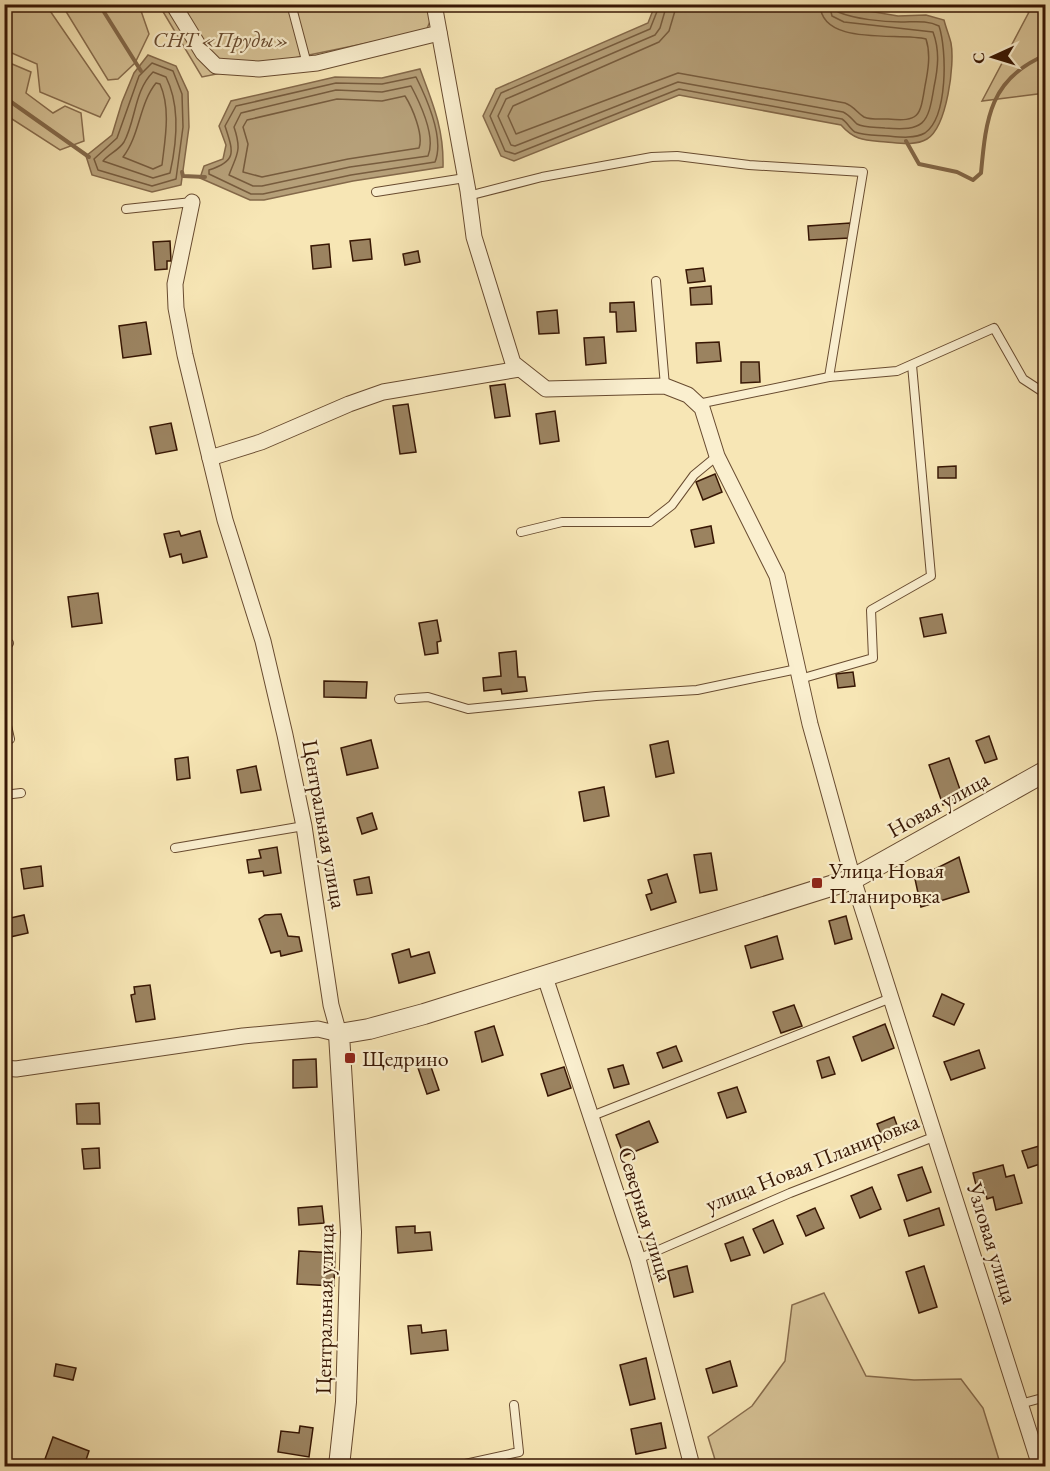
<svg xmlns="http://www.w3.org/2000/svg" width="1050" height="1471" font-family="'EB Garamond',serif">
	<style>
		.green { fill: #d7c397; stroke: #886d4e; stroke-width: 1.5 }
		.water { fill: #b6a079; stroke: #84694a; stroke-width: 1.5 }
		.lines { fill: none; stroke-linecap: round; stroke-linejoin: round }
		.shore { stroke: #775c3e; stroke-width: 1.5 }
		.stream { stroke: #84694a; stroke-width: 4 }
		.building { fill: #9b8360; stroke: #381704; stroke-width: 1.5 }
		.service-casing { stroke: #684b30; stroke-width: 10 }
		.minor-casing { stroke: #684b30; stroke-width: 17 }
		.tertiary-casing { stroke: #684b30; stroke-width: 22 }
		.service { stroke: #faefcf; stroke-width: 8 }
		.minor { stroke: #faefcf; stroke-width: 15 }
		.tertiary { stroke: #faefcf; stroke-width: 20 }
		.poi-dot { fill: #8f2418; stroke: #faefcf; stroke-width: 2 }
		.labels { text-anchor: middle; stroke-width: 4.5; stroke-linejoin: round; paint-order: stroke }
		.park-label { font-size: 22px; font-style: italic; fill: #684b30; stroke: #faefcf }
		.street-label { font-size: 22px; fill: #381704; stroke: #faefcf }
		.poi-label { font-size: 22px; fill: #381704; stroke: #faefcf; text-anchor: start }
	</style>
	<rect width="100%" height="100%" fill="#f7e6b5"/>
	<filter id="stains"><feTurbulence type="fractalNoise" baseFrequency=".00333" numOctaves="4"/><feColorMatrix values="0 0 0 0 .2 0 0 0 0 .09 0 0 0 0 .02 0 0 0 .5 -.17"/></filter>
	<radialGradient id="worn" r=".72"><stop offset=".6" stop-color="#630" stop-opacity="0"/><stop offset="1" stop-color="#630" stop-opacity=".3"/></radialGradient>
	<g class="green">
		<path d="M5,4L46,5L110,98L100,117L40,92L37,64L5,50Z"/>
		<path d="M62,5H139L149,34L135,63L118,79L108,80Z"/>
		<path d="M159,5H427L431,19L426,31L202,77Z"/>
		<path d="M999,5H1045V93L982,101L1029,12Z"/>
		<path d="M5,61L31,72L26,93L53,113L65,106L81,113L84,141L60,150L9,117H5Z"/>
		<path d="M824,1293L866,1376L914,1380L961,1379L983,1408L1000,1463L996,1466H717L708,1437L752,1406L785,1361L792,1305Z"/>
	</g>
	<g class="water">
		<path d="M833,5L898,16L926,15L944,20C946,28 949,35 951,43C955,64 947,127 927,139C915,146 899,143 886,142C865,140 855,141 841,125L679,95L514,161L501,156L483,116L496,89L648,23L655,5Z"/>
		<path d="M148,55L176,66L188,92L189,127L181,185L152,192L92,175L86,156L112,135L122,102L134,73Z"/>
		<path d="M420,69C433,104 444,129 443,167L353,181L264,200H250L200,178L204,166L223,159L226,145L219,126L231,101L335,77L382,78Z"/>
	</g>
	<g class="lines">
		<g class="shore">
			<path d="M660,4L650,29L501,93L490,116L505,151L515,154L679,89L842,119C847,122 850,129 855,132C865,136 878,135 888,136C899,137 914,139 925,133C948,117 947,50 939,26C927,20 915,22 901,22C883,22 855,19 838,12L836,4"/>
			<path d="M667,4L660,28L655,35L506,99L498,116L511,145L515,146L678,82L843,112C850,115 852,120 857,124C864,128 877,127 885,128C924,131 928,125 934,87C938,68 940,51 933,32L844,22L832,16L829,4"/>
			<path d="M677,4L669,31L659,42L513,106L508,116L516,134L678,73L845,103C854,106 857,113 864,117C871,120 881,119 888,119C920,122 920,116 925,86C928,71 931,54 926,39C899,32 821,47 820,4"/>
			<path d="M152,63L173,71L182,94L183,127L176,179L152,186L98,170L94,159L117,138L139,76Z"/>
			<path d="M153,72L166,77C180,105 177,142 170,173L153,178L103,161C109,154 119,150 124,142C136,120 134,91 153,72Z"/>
			<path d="M416,77C427,99 445,138 435,162L351,175L263,194H251L209,174V170C238,161 233,151 225,126L236,106L336,83L382,84Z"/>
			<path d="M156,83L160,84C171,109 165,139 162,165L153,169L123,157C140,135 139,104 156,83Z"/>
			<path d="M411,86C420,103 436,137 428,156L350,167L262,186H253L229,175C237,154 242,151 234,127L241,113L336,90L382,92Z"/>
			<path d="M405,96C412,107 424,135 419,148L348,159L262,177L243,172L248,144L243,127L247,120L337,99L382,101Z"/>
		</g>
		<g class="stream">
			<path d="M99,4L141,71"/>
			<path d="M4,97L89,157"/>
			<path d="M906,141L919,164L957,172L973,180L981,173C986,118 990,78 1046,55"/>
			<path d="M182,172L183,176L205,177"/>
		</g>
	</g>
	<g class="building">
		<path d="M850,223V238L809,240L808,226Z"/>
		<path d="M370,239L372,259L353,261L350,241Z"/>
		<path d="M170,241L171,261H167V269L155,270L153,242Z"/>
		<path d="M329,244L331,267L313,269L311,246Z"/>
		<path d="M418,251L420,262L405,265L403,254Z"/>
		<path d="M703,268L705,281L688,283L686,270Z"/>
		<path d="M711,286L712,304L691,305L690,288Z"/>
		<path d="M634,302L636,331L617,332L616,312H610V303Z"/>
		<path d="M557,310L559,333L539,334L537,312Z"/>
		<path d="M146,322L151,354L123,358L119,326Z"/>
		<path d="M604,337L606,363L586,365L584,338Z"/>
		<path d="M719,342L721,361L697,363L696,343Z"/>
		<path d="M741,362H759L760,382L741,383Z"/>
		<path d="M505,384L510,416L495,418L490,386Z"/>
		<path d="M408,404L416,452L400,454L393,406Z"/>
		<path d="M555,411L559,441L540,444L536,414Z"/>
		<path d="M171,423L177,450L156,454L150,427Z"/>
		<path d="M956,466V478H938V467Z"/>
		<path d="M715,474L722,492L703,500L696,482Z"/>
		<path d="M711,526L714,543L695,547L691,530Z"/>
		<path d="M179,531L181,536L200,531L207,557L183,563L181,554L170,557L164,534Z"/>
		<path d="M98,593L102,623L72,627L68,597Z"/>
		<path d="M942,614L946,633L924,637L920,618Z"/>
		<path d="M437,620L441,641L437,642L438,653L425,655L419,623Z"/>
		<path d="M516,651L518,677H525L527,691L502,694L501,689L484,691L483,678L501,676L499,653Z"/>
		<path d="M853,672L855,686L838,688L836,674Z"/>
		<path d="M324,681L367,682L366,698L324,697Z"/>
		<path d="M989,736L997,759L985,763L976,741Z"/>
		<path d="M371,740L378,768L347,775L341,748Z"/>
		<path d="M668,741L674,773L656,777L650,745Z"/>
		<path d="M188,757L190,778L177,780L175,759Z"/>
		<path d="M949,758L963,798L943,805L929,765Z"/>
		<path d="M256,766L261,790L241,793L237,770Z"/>
		<path d="M604,787L609,816L584,821L579,792Z"/>
		<path d="M372,813L377,829L362,834L357,818Z"/>
		<path d="M277,847L281,873L264,876L263,871L249,873L247,860L261,858L259,850Z"/>
		<path d="M711,853L717,890L700,893L694,855Z"/>
		<path d="M959,857L969,892L921,907L915,879Z"/>
		<path d="M41,866L43,886L24,889L21,869Z"/>
		<path d="M667,874L676,902L651,910L646,895L652,893L648,880Z"/>
		<path d="M369,877L372,893L357,895L354,880Z"/>
		<path d="M281,914L288,936L299,937L302,951L281,956L280,951L271,953L259,919L265,915Z"/>
		<path d="M24,915L28,933L10,937L6,919Z"/>
		<path d="M846,916L852,939L835,944L829,921Z"/>
		<path d="M777,936L783,959L751,968L745,946Z"/>
		<path d="M409,949L411,957L429,952L435,973L399,983L392,954Z"/>
		<path d="M150,985L155,1019L136,1022L131,995L135,994L134,987Z"/>
		<path d="M942,994L964,1004L954,1025L933,1016Z"/>
		<path d="M794,1005L802,1026L781,1033L773,1012Z"/>
		<path d="M885,1024L894,1048L862,1061L853,1037Z"/>
		<path d="M494,1026L503,1055L482,1062L475,1032Z"/>
		<path d="M676,1046L682,1061L663,1068L657,1053Z"/>
		<path d="M979,1050L985,1068L951,1080L944,1062Z"/>
		<path d="M829,1057L835,1074L822,1078L817,1061Z"/>
		<path d="M316,1059L317,1087L293,1088V1060Z"/>
		<path d="M429,1061L439,1090L427,1094L417,1065Z"/>
		<path d="M623,1065L629,1084L614,1088L608,1069Z"/>
		<path d="M564,1067L571,1088L548,1096L541,1074Z"/>
		<path d="M737,1087L746,1112L727,1118L718,1093Z"/>
		<path d="M99,1103L100,1124H77L76,1104Z"/>
		<path d="M894,1117L901,1136L884,1142L877,1124Z"/>
		<path d="M649,1121L658,1142L624,1156L616,1135Z"/>
		<path d="M1046,1144V1162L1028,1168L1022,1151Z"/>
		<path d="M99,1148L100,1168L84,1169L82,1149Z"/>
		<path d="M1003,1165L1006,1177L1014,1175L1022,1203L996,1210L993,1197L987,1199L984,1187L977,1189L973,1173Z"/>
		<path d="M922,1167L931,1192L907,1201L898,1175Z"/>
		<path d="M872,1187L881,1209L860,1218L851,1196Z"/>
		<path d="M322,1206L324,1223L299,1225L298,1208Z"/>
		<path d="M815,1208L824,1228L806,1236L797,1216Z"/>
		<path d="M939,1208L944,1225L909,1236L904,1220Z"/>
		<path d="M773,1220L783,1244L764,1253L753,1229Z"/>
		<path d="M415,1226V1233L430,1232L432,1250L398,1253L396,1227Z"/>
		<path d="M743,1237L750,1255L731,1261L725,1244Z"/>
		<path d="M299,1251L335,1253L334,1286L297,1284Z"/>
		<path d="M687,1266L693,1292L674,1297L668,1271Z"/>
		<path d="M924,1266L937,1307L919,1313L906,1272Z"/>
		<path d="M421,1325L422,1333L446,1330L448,1350L411,1354L408,1326Z"/>
		<path d="M646,1358L655,1399L630,1405L620,1365Z"/>
		<path d="M730,1361L737,1386L713,1393L706,1369Z"/>
		<path d="M56,1364L76,1368L73,1380L54,1376Z"/>
		<path d="M661,1423L666,1448L636,1454L631,1429Z"/>
		<path d="M300,1426L313,1428L309,1457L278,1452L281,1431L299,1433Z"/>
		<path d="M53,1437L89,1451L84,1466H64L45,1459Z"/>
	</g>
	<g class="lines">
		<g class="service-casing">
			<g id="service">
				<path d="M291,4L307,64"/>
				<path d="M376,192L465,178"/>
				<path d="M468,196L542,177L652,157L677,156L749,165L863,172L829,377"/>
				<path d="M126,209L192,202"/>
				<path d="M656,281L665,386"/>
				<path d="M698,404L829,377L897,371L994,328L1023,379L1046,394"/>
				<path d="M521,532L562,522H650L672,505L694,475L717,456"/>
				<path d="M4,650L9,643"/>
				<path d="M800,679L873,658L871,610L931,576L912,365"/>
				<path d="M399,699L428,697L468,709L596,696L697,690L797,669"/>
				<path d="M4,712L10,739"/>
				<path d="M4,795L21,793"/>
				<path d="M175,848L304,826"/>
				<path d="M592,1116L891,998"/>
				<path d="M638,1259L790,1193L936,1136"/>
				<path d="M1020,1404L1046,1397"/>
				<path d="M456,1466L519,1452L514,1405"/>
			</g>
		</g>
		<g class="minor-casing">
			<g id="minor">
				<path d="M173,4L203,53L216,66L259,69L317,63L439,33"/>
				<path d="M434,4L468,191L474,237L513,363L546,389L665,386L688,395L702,408L717,456L777,576L810,724L853,879L1040,1466"/>
				<path d="M192,202L175,284L176,308L185,355L225,520L263,641L285,735L304,826L331,1005L339,1034"/>
				<path d="M210,458L261,442L349,404L383,392L519,369"/>
				<path d="M545,977L638,1259L692,1466"/>
				<path d="M4,1068L16,1069L243,1036L318,1029L339,1034"/>
			</g>
		</g>
		<g class="tertiary-casing">
			<path id="tertiary" d="M339,1466L346,1402L351,1232L339,1034L369,1029L424,1014L853,879L1046,771"/>
		</g>
		<use href="#service" class="service"/>
		<use href="#minor" class="minor"/>
		<use href="#tertiary" class="tertiary"/>
	</g>
	<g class="poi-dot">
		<rect x="811" y="877" width="12" height="12" rx="3"/>
		<rect x="344" y="1052" width="12" height="12" rx="3"/>
	</g>
	<g class="labels">
		<g class="park-label">
			<text x="221" y="47">СНТ «Пруды»</text>
		</g>
		<g class="street-label">
			<text transform="translate(938 804) rotate(-29)" y="8">Новая улица</text>
			<text transform="translate(325 824) rotate(80)" y="8">Центральная улица</text>
			<text transform="translate(812 1162) rotate(-22)" y="8">улица Новая Планировка</text>
			<text transform="translate(646 1214) rotate(73)" y="8">Северная улица</text>
			<text transform="translate(993 1243) rotate(73)" y="8">Узловая улица</text>
			<text transform="translate(324 1309) rotate(-89)" y="8">Центральная улица</text>
		</g>
		<g class="poi-label">
			<text x="829" y="878">Улица Новая<tspan x="829" dy="25">Планировка</tspan></text>
			<text x="362" y="1066">Щедрино</text>
		</g>
	</g>
	<rect width="1050" height="1471" fill="none" stroke="#f7e6b5" stroke-width="24"/>
	<rect x="6" y="6" width="1038" height="1459" fill="none" stroke="#381704" stroke-width="3"/>
	<rect x="12" y="12" width="1026" height="1447" fill="none" stroke="#381704" stroke-width="1.5"/>
	<g transform="translate(993 57) rotate(266)" stroke="#faefcf" stroke-width="4.5" paint-order="stroke">
	<path d="M0-4.5L10 22L0 15L-10 22Z" fill="#381704"/>
	<text y="-9" font-size="16" font-weight="bold" text-anchor="middle" fill="#381704">С</text>
	</g>
	<rect width="100%" height="100%" filter="url(#stains)"/>
	<rect width="100%" height="100%" fill="url(#worn)"/>
</svg>
